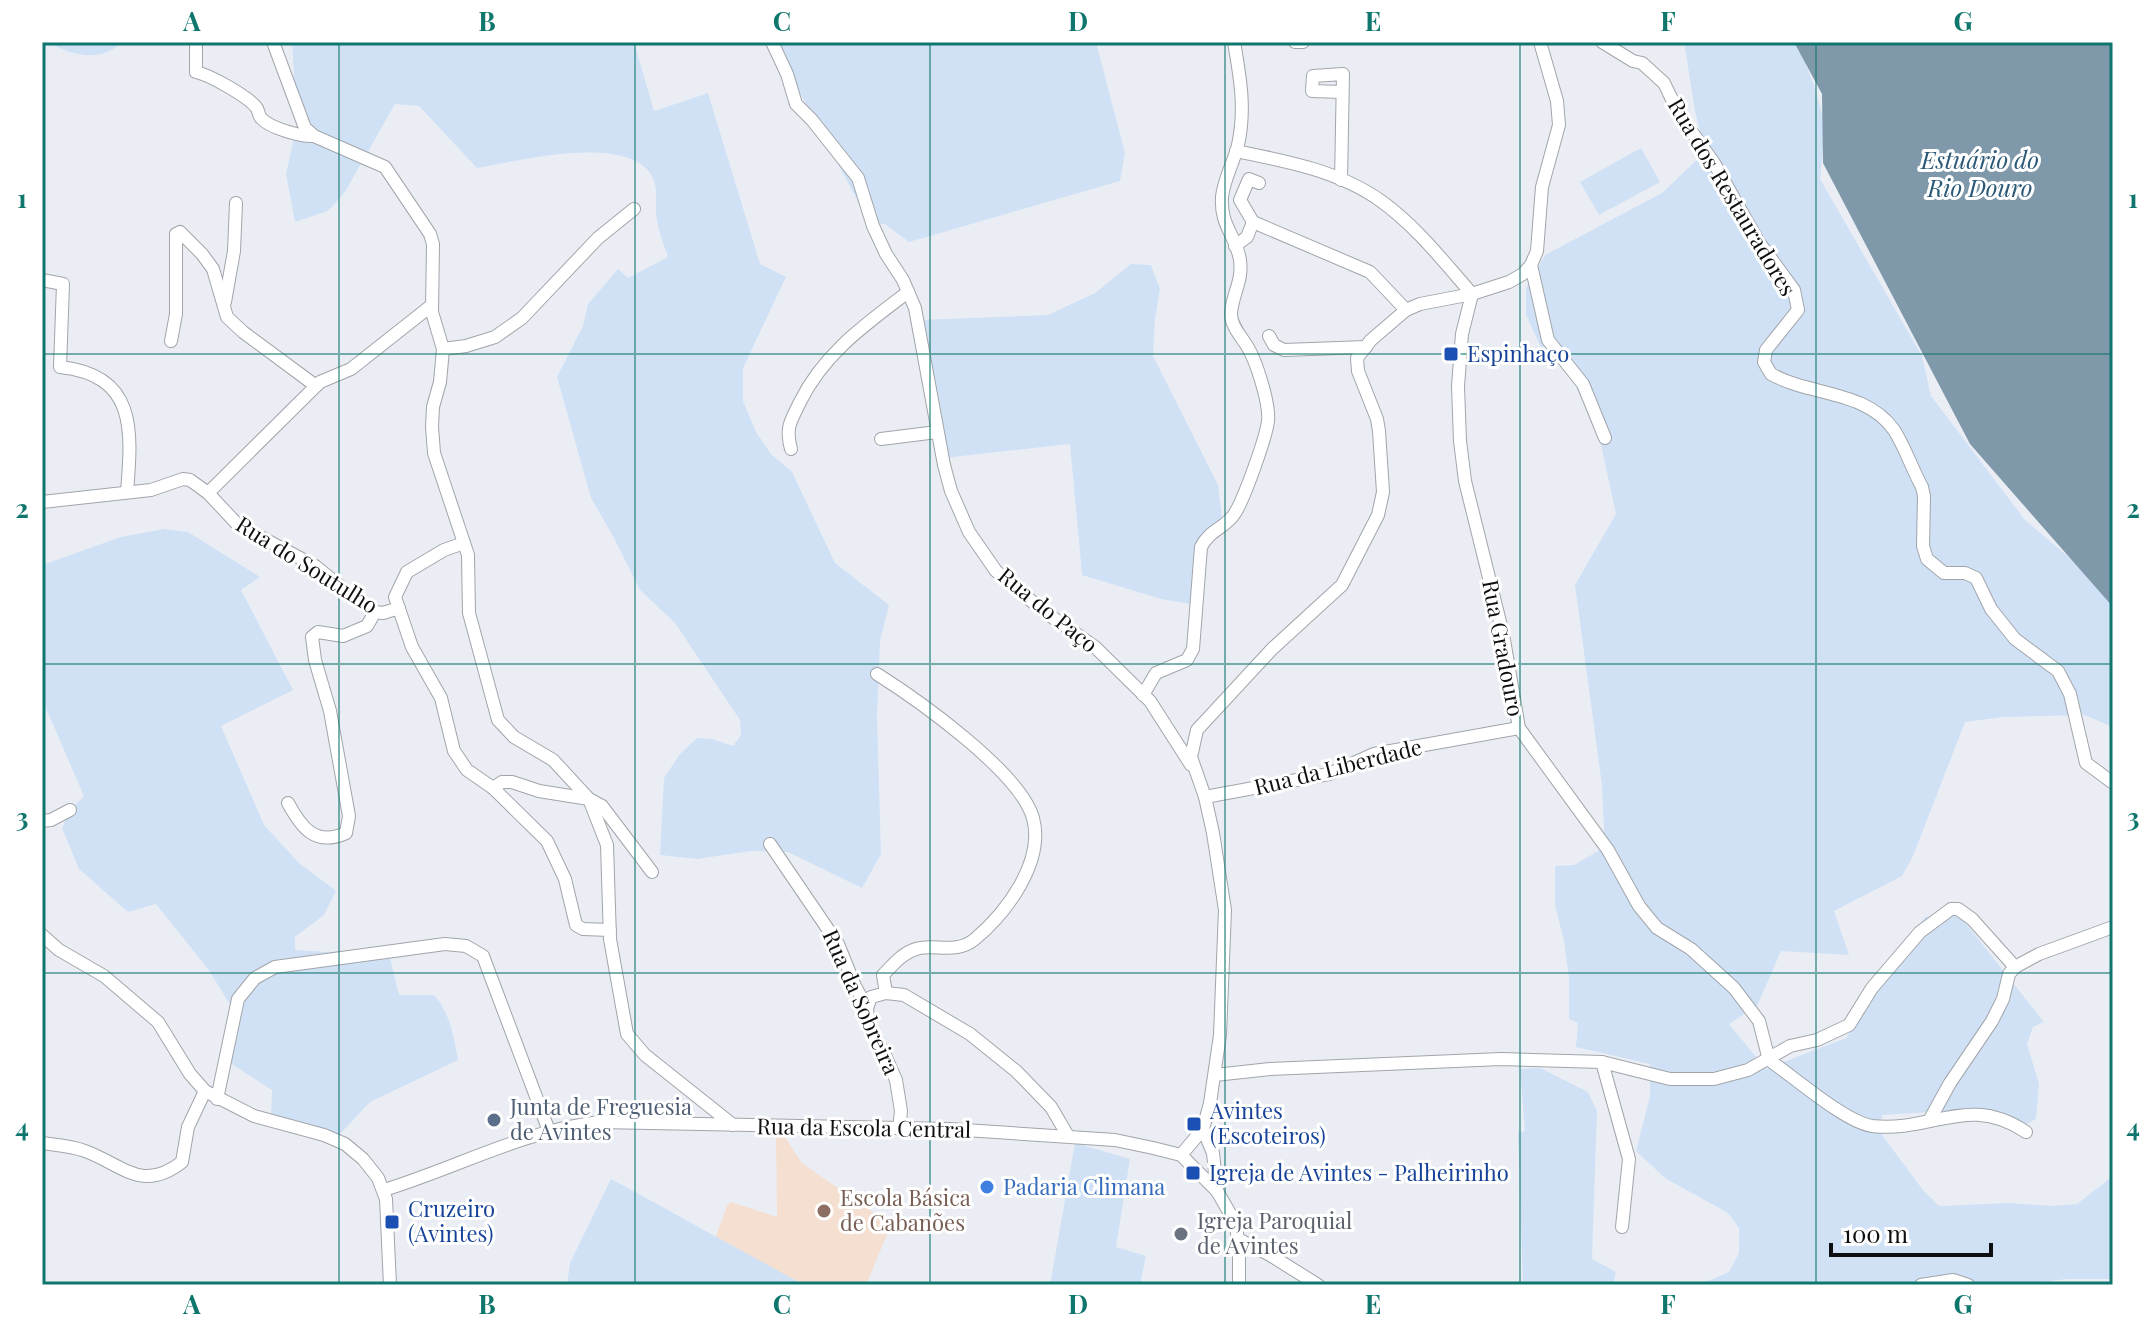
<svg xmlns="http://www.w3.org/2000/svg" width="2155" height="1327" font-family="'Playfair Display',serif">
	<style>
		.education { fill: #f5dfd1 }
		.green { fill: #d0e1f6 }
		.water { fill: #7f99ab }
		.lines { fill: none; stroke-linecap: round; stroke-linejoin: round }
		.minor-casing { stroke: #a1a5aa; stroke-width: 14 }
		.minor { stroke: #fff; stroke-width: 12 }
		.grid { fill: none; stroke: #0f766e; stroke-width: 2; stroke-opacity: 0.55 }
		.transit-dot { fill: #1a4fb4; stroke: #fff; stroke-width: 3 }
		.service-dot { fill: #5c6f8a; stroke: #fff; stroke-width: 3 }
		.shop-dot { fill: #3f7fe0; stroke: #fff; stroke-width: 3 }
		.education-dot { fill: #8d6e63; stroke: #fff; stroke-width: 3 }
		.worship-dot { fill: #6b7280; stroke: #fff; stroke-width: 3 }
		.labels { text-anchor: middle; stroke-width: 6; stroke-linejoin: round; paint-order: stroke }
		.street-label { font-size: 22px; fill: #0d0f10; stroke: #fff }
		.transit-label { font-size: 22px; fill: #164399; stroke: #fff; text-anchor: start }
		.service-label { font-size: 22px; fill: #4e5e75; stroke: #fff; text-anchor: start }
		.shop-label { font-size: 22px; fill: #366cbe; stroke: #fff; text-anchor: start }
		.education-label { font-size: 22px; fill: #785e54; stroke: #fff; text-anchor: start }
		.worship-label { font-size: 22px; fill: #5b616d; stroke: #fff; text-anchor: start }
		.water-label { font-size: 24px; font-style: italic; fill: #2a5876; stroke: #fff }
		.neatline { fill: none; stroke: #0f766e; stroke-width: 3 }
		.grid-label { font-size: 26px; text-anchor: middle; font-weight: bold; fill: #0f766e }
	</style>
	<rect width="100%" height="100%" fill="#eaeef4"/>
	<path class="education" d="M776,1134H783L802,1163L891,1225L866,1285H781L709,1255L727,1206L731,1202L777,1217Z"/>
	<g class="green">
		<path d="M47,42H122C99,64 72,55 47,42Z"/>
		<path d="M292,42H634L654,111L708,93L760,264L786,277L743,368V401L756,432L771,454L792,472L835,563L889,605L880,641L877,715L881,854L862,888L788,852L751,851L697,859L660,855L664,778L680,754L697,738L712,739L733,746L741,735L740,720L675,623L640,590L613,536L591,498L557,377L583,326L588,304L618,269L628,278L668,257C664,245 659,233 657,221C654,206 660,186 650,173C622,134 517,161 477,168L419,106L395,104L345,192L328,211L295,222L286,174L297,124Z"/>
		<path d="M773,42H1096L1125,153L1120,181L909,242L885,224H870Z"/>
		<path d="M1684,42H1803L1801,52L1815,88L1825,125L1820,179L1922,356L1931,396L2025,520L2113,595V727L2084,715L2004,717L1965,722L1913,856L1902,876L1834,911L1849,955L1781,951L1757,1006L1729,1024L1766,1069L1846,1038L1925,917L1956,911L2044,1022L2033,1027L2027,1044L2039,1084L2036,1119L2021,1127L1966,1110L1882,1115L1879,1131L1923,1190L1939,1206L2009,1203L2052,1206L2077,1204L2113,1176V1279H2068L2010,1285H1699L1729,1272L1739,1253V1228L1728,1213L1665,1178L1636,1151L1650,1096V1064L1576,1047L1578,1023L1569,1019V978L1564,941L1555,905V866L1574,865L1600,850L1604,830L1602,786L1575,585L1616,514L1600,440L1564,360H1547L1526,315V288L1545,255L1662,193L1705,152L1695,111Z"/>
		<path d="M1641,148L1660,182L1599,215L1580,182Z"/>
		<path d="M1131,264L1151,265L1160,289L1155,319L1153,356L1218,485L1223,526L1201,536L1197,605L1161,599L1082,575L1070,444L944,458L919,320L1048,315L1095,293Z"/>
		<path d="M164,529L188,532L260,577L241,590L293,690L221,726L264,825L299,863L336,891L324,915L295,937V950L327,952L388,949L399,995H434C450,1013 454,1037 458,1060L370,1102L339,1135L271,1117L272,1090L227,1061L231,1006L208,969L156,904L128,912L79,869L62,828L71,809L84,796L42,699V565L121,537Z"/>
		<path d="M1540,1068L1588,1092L1597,1111L1592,1259L1616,1272L1613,1285H1523L1518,1132L1525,1131L1520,1069Z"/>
		<path d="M1075,1143L1130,1159L1116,1247L1146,1256L1140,1285H1050Z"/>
		<path d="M611,1179L637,1193L804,1285H567L570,1263Z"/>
	</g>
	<path class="water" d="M1794,42H2113V607L1970,444L1823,163L1822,94Z"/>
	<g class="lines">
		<g class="minor-casing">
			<g id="minor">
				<path d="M196,42V72C210,75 247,96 256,107C259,110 258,115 261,118C269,128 302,137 314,136"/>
				<path d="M273,42L305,128L314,136L385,167L430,234L433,244L432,312L443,349L440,382L433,407L432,427L434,453L468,555L469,613L498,720L514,737L553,760L589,799L607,845L610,939L627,1034L645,1055L733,1125"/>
				<path d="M772,42L787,74L796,104L812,120L858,178L873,226L886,254L903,280L915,308L944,465L951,491L969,532L996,571L1042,610L1095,647L1150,701L1191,765"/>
				<path d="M1295,42H1303"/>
				<path d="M1602,42L1633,61L1642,63L1664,83L1679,114L1714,163L1758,241L1794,290L1798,310L1766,350L1764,362L1771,374C1810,396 1866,390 1894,430C1905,447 1912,469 1922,487L1924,496L1923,546L1927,559L1944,573H1965L1976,578L1991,609L2015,639L2058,671L2070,694L2086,763L2113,783"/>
				<path d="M1236,151C1286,161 1339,171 1381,201C1416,226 1444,262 1472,294"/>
				<path d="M1341,180L1343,74L1313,76L1312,91L1342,92"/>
				<path d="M1259,183L1249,179L1240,200L1253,222L1370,272L1406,310"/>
				<path d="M1235,246L1247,237L1253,222"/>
				<path d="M1531,265L1548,340L1583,384L1605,438"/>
				<path d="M42,280L63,284L60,367C137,375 132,431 127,492"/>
				<path d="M1472,294L1462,334L1458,386L1460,441L1465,481L1503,634L1519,728L1608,850L1639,906L1657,928L1691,949L1734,988L1759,1021L1769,1060"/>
				<path d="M225,302L234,251L236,203"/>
				<path d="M1269,336L1274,345L1284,350L1366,347"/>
				<path d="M171,341L176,314V234L180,232L202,254L213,269L227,317L243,332L316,386"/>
				<path d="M443,349L466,346L495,337L522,318L598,238L634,209"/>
				<path d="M881,439L937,432"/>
				<path d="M791,449C785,427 791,421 800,402C824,353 866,324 908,292"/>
				<path d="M208,493L320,382L351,369L432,305"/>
				<path d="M42,502L151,490L183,479L190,480L208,493L238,525L315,566L357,600L375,612L383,613L399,608"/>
				<path d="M464,543L444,550L407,572L395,597L412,647L441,698L454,751L467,770L493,788L547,841L565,879L576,925L583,929L610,930"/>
				<path d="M877,674C918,700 1020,772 1033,818C1045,862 1006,913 975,939C956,955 934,943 916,949C902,953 893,965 883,975L886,993"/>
				<path d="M1143,695L1156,673L1187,660L1193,649L1201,547C1210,529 1226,528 1235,513C1244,499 1266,438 1268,421C1270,404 1256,360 1247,346C1241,336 1231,326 1231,314C1232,294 1243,282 1240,260C1236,235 1220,226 1222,197C1224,178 1234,162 1238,145C1246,109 1240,77 1234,42"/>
				<path d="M493,788L502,782H512L539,791L589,799L602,806L652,872"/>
				<path d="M1205,797L1329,774L1374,754L1519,728"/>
				<path d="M288,803C301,827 315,847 346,833L349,816L330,711L315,660L312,637L318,632L343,636L367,626L375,612"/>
				<path d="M42,821L51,820L70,810"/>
				<path d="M770,844L838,944L855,986L867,1008L869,1029L884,1053L896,1080L901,1111L899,1129"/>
				<path d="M42,935L59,950L104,976L158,1022L190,1074L205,1091L254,1116L324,1135L345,1144L363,1159L378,1178L386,1199L390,1285"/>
				<path d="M867,1008L871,997L886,993L904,995L970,1034L1016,1071L1051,1107L1068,1136"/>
				<path d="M1769,1060C1794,1077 1845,1122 1872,1126C1931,1133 1969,1093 2026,1132"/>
				<path d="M1602,1062L1629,1159L1622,1227"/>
				<path d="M1215,1075L1270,1069L1501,1059L1602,1062L1670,1079H1714L1748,1070L1790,1046L1817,1040L1849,1025L1872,988L1920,932L1951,909H1958L1972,919L2015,967"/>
				<path d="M217,1099L238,999L255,978L275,967L445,944L466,946L483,956L549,1131"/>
				<path d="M1929,1121L1950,1083L1992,1021L2003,999L2009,974L2015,967L2039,954L2113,927"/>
				<path d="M1203,1129L1213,1153L1217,1191"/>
				<path d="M42,1143C56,1145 72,1146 85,1151C123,1165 142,1193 182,1162L188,1127L205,1091"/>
				<path d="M1181,1155L1203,1129L1210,1103L1220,1035L1225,910L1213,833L1205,797L1191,757L1197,730L1272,649L1342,585L1378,515L1383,492L1379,431L1377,419L1358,371L1357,358L1371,340L1406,310L1420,304L1472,294L1509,282L1523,274L1531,265L1537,251L1542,187L1559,125L1557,101L1540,42"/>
				<path d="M384,1190C456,1168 525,1130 600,1122L950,1129L1115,1140L1153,1148L1181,1155L1217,1191L1236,1224L1239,1249V1285"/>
				<path d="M1238,1239L1270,1255L1318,1285"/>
				<path d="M1921,1285L1953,1280L1968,1285"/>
			</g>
		</g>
		<use href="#minor" class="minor"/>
	</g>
	<path class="grid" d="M339,42V1285M635,42V1285M930,42V1285M1225,42V1285M1520,42V1285M1816,42V1285M42,354H2113M42,664H2113M42,973H2113"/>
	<g class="transit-dot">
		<rect x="1443" y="346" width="16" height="16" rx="4"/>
		<rect x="1186" y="1116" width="16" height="16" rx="4"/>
		<rect x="1185" y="1165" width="16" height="16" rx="4"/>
		<rect x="384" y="1214" width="16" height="16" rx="4"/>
	</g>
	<circle class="service-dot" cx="494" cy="1120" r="8"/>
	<circle class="shop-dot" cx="987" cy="1187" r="8"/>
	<circle class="education-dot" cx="824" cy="1211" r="8"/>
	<circle class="worship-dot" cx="1181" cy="1234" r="8"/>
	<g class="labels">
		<g class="street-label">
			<text transform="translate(1732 197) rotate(59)" y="8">Rua dos Restauradores</text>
			<text transform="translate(307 565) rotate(32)" y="8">Rua do Soutulho</text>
			<text transform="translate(1048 610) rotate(39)" y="8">Rua do Paço</text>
			<text transform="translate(1503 648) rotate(79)" y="8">Rua Gradouro</text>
			<text transform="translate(1338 767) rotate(-14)" y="8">Rua da Liberdade</text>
			<text transform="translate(861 1002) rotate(66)" y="8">Rua da Sobreira</text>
			<text transform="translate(864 1128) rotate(1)" y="8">Rua da Escola Central</text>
		</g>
		<g class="transit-label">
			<text x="1467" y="362">Espinhaço</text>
			<text x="1210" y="1119">Avintes<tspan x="1210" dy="25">(Escoteiros)</tspan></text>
			<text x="1209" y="1181">Igreja de Avintes - Palheirinho</text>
			<text x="408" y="1217">Cruzeiro<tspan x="408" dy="25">(Avintes)</tspan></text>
		</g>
		<g class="service-label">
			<text x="510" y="1115">Junta de Freguesia<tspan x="510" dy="25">de Avintes</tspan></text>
		</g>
		<g class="shop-label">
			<text x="1003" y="1195">Padaria Climana</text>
		</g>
		<g class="education-label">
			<text x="840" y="1206">Escola Básica<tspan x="840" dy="25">de Cabanões</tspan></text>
		</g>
		<g class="worship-label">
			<text x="1197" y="1229">Igreja Paroquial<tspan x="1197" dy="25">de Avintes</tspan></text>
		</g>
		<g class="water-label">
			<text x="1980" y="169">Estuário do<tspan x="1980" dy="28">Rio Douro</tspan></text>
		</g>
	</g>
	<rect width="2155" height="1327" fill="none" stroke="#ffffff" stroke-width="88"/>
	<path d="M1831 1243v12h160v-12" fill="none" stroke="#0d0f10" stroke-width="4"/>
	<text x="1843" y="1243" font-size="24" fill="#0d0f10" stroke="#ffffff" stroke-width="6" paint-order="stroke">100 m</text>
	<rect x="44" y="44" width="2067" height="1239" class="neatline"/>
	<g class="grid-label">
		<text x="192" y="31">A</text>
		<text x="487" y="31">B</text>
		<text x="782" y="31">C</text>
		<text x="1078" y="31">D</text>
		<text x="1373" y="31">E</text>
		<text x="1668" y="31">F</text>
		<text x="1963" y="31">G</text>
		<text x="22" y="208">1</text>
		<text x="2133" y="208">1</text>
		<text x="22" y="518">2</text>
		<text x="2133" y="518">2</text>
		<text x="22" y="827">3</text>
		<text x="2133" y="827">3</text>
		<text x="22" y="1137">4</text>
		<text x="2133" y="1137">4</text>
		<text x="192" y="1314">A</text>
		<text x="487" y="1314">B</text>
		<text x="782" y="1314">C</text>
		<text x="1078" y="1314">D</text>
		<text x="1373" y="1314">E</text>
		<text x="1668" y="1314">F</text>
		<text x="1963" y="1314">G</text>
	</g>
</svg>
